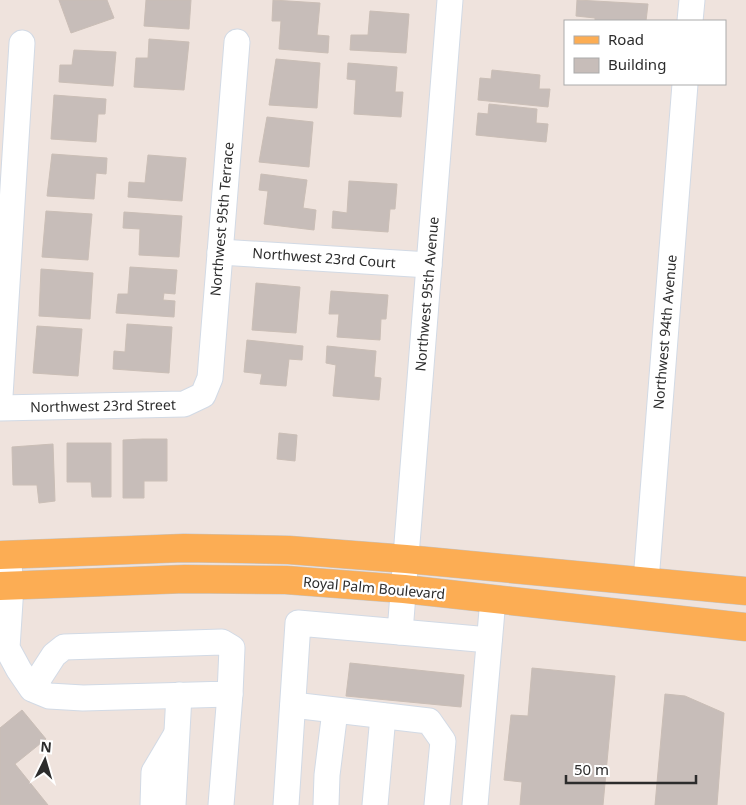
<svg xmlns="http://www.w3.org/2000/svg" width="746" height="805" font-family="'Noto Sans',sans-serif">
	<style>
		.building { fill: #c7bdb9; stroke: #cabeb6 }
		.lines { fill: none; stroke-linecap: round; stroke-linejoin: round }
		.minor-casing { stroke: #d2dae5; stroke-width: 27 }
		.major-casing { stroke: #c4c4c4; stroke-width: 29 }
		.minor { stroke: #fff; stroke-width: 25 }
		.major { stroke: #fcad54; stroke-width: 28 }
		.labels { text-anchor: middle; stroke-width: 4.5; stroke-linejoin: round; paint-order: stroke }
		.street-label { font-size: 14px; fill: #2c2c2c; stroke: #fff }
	</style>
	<rect width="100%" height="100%" fill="#efe3dd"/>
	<g class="building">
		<path d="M59,0H107L114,18L71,33Z"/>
		<path d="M146,0H191L189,29L144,26Z"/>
		<path d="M273,0L320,3L317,35L329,36L328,53L279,49L281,21H272Z"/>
		<path d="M577,0L648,4L646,21H595V18L576,16Z"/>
		<path d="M370,11L409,14L406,53L350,50L351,35H368Z"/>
		<path d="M149,39L189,42L184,90L134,87L136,58H148Z"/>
		<path d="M74,50L116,52L113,86L59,82L60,65H72Z"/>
		<path d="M276,59L320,63L317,108L269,105Z"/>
		<path d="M348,63L397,67L395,92H403L401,117L354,114L356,80L347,79Z"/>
		<path d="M492,70L540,75L539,89H550L548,107L478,100L480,78L491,79Z"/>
		<path d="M54,95L106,99L105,114H98L96,142L51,139Z"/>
		<path d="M489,104L537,109L536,123L548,124L546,142L476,135L478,113L488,114Z"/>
		<path d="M267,117L313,122L309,167L259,162Z"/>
		<path d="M52,154L107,158L106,174L96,173L94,199L47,196Z"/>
		<path d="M148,155L186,158L182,201L128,197L129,182L145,183Z"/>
		<path d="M261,174L307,180L303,208L316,210L314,230L264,224L268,191L259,190Z"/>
		<path d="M349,181L397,184L395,209H390L388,232L332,228L333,211L347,213Z"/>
		<path d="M46,211L92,214L88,260L42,257Z"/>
		<path d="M124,212L182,216L179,257L139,255L140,229L123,228Z"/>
		<path d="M130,267L177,270L175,294L164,293L163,300L175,301L174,317L116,313L118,294H128Z"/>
		<path d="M41,269L93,273L90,319L39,316Z"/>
		<path d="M256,283L300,287L296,333L252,330Z"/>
		<path d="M331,291L388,295L386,319H381L380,340L337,337L339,314H329Z"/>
		<path d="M127,324L172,327L169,373L113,369L114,351L125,352Z"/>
		<path d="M37,326L82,329L78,376L33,373Z"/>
		<path d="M247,340L303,346L302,360L289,359L286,386L260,384L262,374L244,372Z"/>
		<path d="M327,346L376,351L374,377L381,378L379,400L333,396L336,365L326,363Z"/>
		<path d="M279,433L297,435L295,461L277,459Z"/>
		<path d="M143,439H167V481H144V498H123V440Z"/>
		<path d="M67,443H111V497H92L91,482H67Z"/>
		<path d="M53,444L55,501L39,503L37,485H13L12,447Z"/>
		<path d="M350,663L464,675L461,707L346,696Z"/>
		<path d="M532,668L615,676L603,805H520L522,782L504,780L511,715L528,716Z"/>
		<path d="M665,694L685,696L724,713L717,805H655Z"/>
		<path d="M22,710L46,739L15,764L48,805H0V728Z"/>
	</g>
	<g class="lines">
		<g class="minor-casing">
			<g id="minor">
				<path d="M690,21L692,0"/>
				<path d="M220,252L429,265"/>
				<path d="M0,396L22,43"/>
				<path d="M0,408L184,404L203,395L210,378L237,42"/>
				<path d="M8,555L11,586L7,648L19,670L32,689L49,696L83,698L230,694L232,648L222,642L64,647L54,655L32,689"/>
				<path d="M646,581L685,84"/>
				<path d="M400,632L489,640"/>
				<path d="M293,705L429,721L443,741L437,805"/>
				<path d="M153,805L154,772L176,735"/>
				<path d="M173,805L179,695"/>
				<path d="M221,805L230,694"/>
				<path d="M286,805L298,623L400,632L450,0"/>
				<path d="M326,805L327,775L335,711"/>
				<path d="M375,805L383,716"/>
				<path d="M475,805L493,599"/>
			</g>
		</g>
		<g class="major-casing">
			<g id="major">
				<path d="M0,555L184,548L289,550L406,559L746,591"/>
				<path d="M0,586L185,579L286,580L404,589L746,627"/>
			</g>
		</g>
		<use href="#minor" class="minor"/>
		<use href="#major" class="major"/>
	</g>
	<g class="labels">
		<g class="street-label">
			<text transform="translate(222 219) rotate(-85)" y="5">Northwest 95th Terrace</text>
			<text transform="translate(324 258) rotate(4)" y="5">Northwest 23rd Court</text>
			<text transform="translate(427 294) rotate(-85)" y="5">Northwest 95th Avenue</text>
			<text transform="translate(665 332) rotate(-85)" y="5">Northwest 94th Avenue</text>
			<text transform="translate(103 406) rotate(-1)" y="5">Northwest 23rd Street</text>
			<text transform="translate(374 588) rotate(5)" y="5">Royal Palm Boulevard</text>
		</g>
	</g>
	<rect x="564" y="20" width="162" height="65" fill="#ffffff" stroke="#ababab"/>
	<rect x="574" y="36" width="25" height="8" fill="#fcad54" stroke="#ababab"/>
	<text x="608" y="45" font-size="15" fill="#2c2c2c">Road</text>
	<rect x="574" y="58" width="25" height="15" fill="#c7bdb9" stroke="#ababab"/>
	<text x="608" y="70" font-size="15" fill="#2c2c2c">Building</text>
	<g transform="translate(45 760) rotate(5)" stroke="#ffffff" stroke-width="4" paint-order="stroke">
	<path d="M0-4L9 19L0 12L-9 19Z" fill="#2c2c2c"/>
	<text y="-8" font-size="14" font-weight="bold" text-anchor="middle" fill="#2c2c2c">N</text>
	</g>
	<path d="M566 775v8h130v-8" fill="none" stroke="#2c2c2c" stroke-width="2.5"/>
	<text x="574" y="775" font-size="15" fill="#2c2c2c" stroke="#ffffff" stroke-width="4" paint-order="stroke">50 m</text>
</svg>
